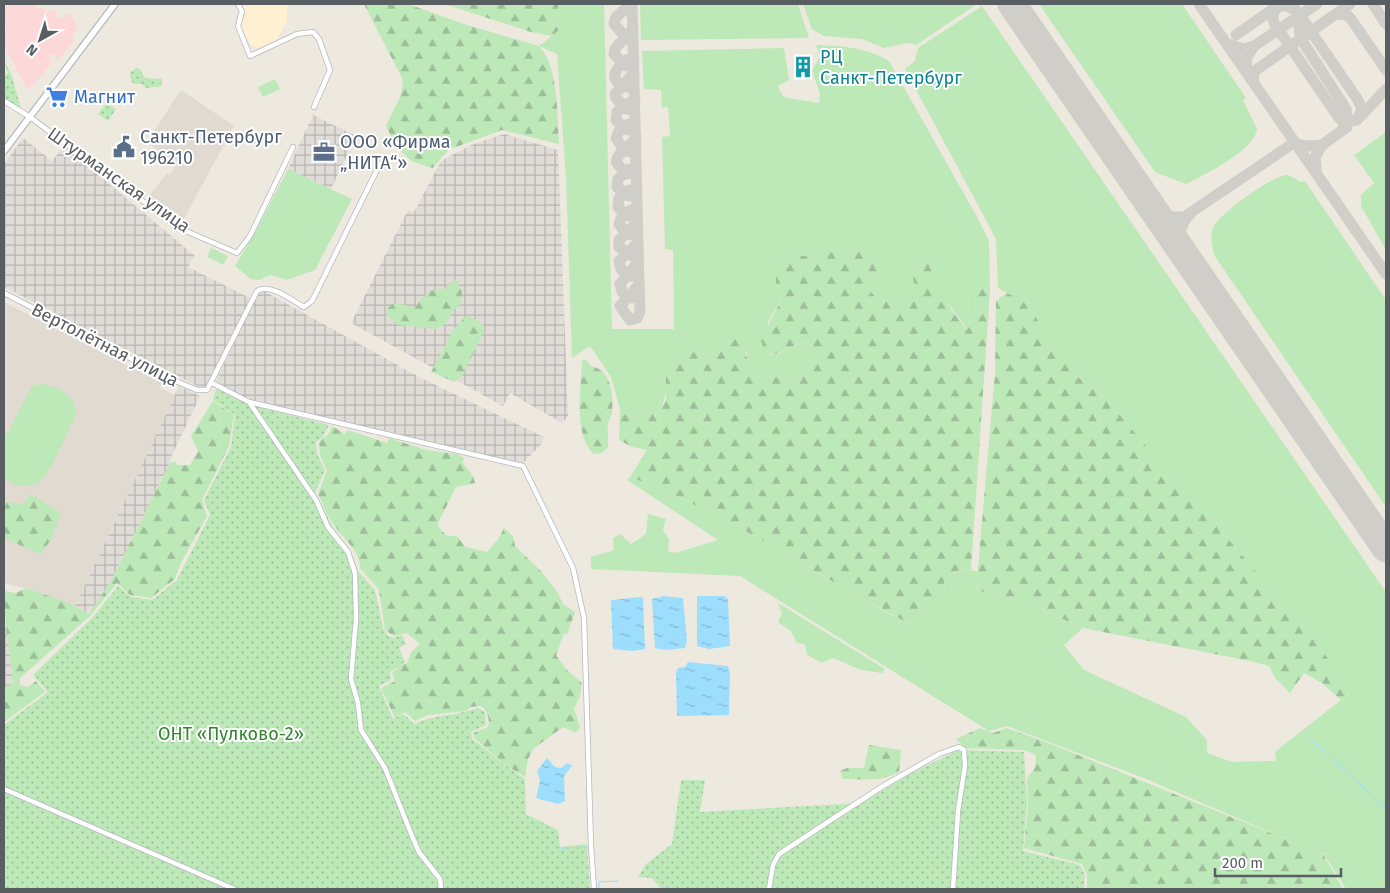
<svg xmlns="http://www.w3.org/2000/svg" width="1390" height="893" font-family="'Fira Sans',sans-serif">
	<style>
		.commercial { fill: #fff0d2 }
		.industrial { fill: url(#industrial-grid) }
		.education { fill: #e0dad0 }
		.medical { fill: #fdd8d8 }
		.grass { fill: #bde8b8 }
		.forest { fill: url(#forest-firs) }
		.park { fill: url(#park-dots) }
		.water { fill: url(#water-ripples) }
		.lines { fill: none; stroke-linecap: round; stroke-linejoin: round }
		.stream { stroke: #9ddeff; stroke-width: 1 }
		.taxiway { stroke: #d0cec9; stroke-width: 11 }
		.runway { stroke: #d0cec9; stroke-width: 29 }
		.minor-casing { stroke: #b5b9be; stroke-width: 6 }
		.tertiary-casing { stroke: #b5b9be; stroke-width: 8 }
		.minor { stroke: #fff; stroke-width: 4.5 }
		.tertiary { stroke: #fff; stroke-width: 5.5 }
		.labels { text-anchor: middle; stroke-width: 4; stroke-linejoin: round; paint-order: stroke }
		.culture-label { font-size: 18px; fill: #0d838f; stroke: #fff; text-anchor: start }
		.shop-label { font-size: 18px; fill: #366cbe; stroke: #fff; text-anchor: start }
		.service-label { font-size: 18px; fill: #4e5e75; stroke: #fff; text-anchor: start }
		.street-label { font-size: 18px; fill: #585e62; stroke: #fff }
		.park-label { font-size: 18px; fill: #31862c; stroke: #fff }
	</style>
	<defs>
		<pattern id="industrial-grid" width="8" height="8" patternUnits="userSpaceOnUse" patternTransform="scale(1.25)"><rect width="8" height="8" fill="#e0dcd7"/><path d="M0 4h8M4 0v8" fill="none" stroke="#b8b6b2"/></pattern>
		<pattern id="forest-firs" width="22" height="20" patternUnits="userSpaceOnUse" patternTransform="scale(1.25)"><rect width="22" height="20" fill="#bde8b8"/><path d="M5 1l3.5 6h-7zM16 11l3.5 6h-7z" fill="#9cbf99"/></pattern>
		<pattern id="park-dots" width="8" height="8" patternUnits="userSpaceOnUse" patternTransform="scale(1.25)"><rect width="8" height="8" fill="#bde8b8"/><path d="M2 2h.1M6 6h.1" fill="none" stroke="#9cbf99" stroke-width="1.8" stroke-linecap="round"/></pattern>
		<pattern id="water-ripples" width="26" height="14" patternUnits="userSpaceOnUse" patternTransform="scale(1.25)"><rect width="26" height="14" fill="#9ddeff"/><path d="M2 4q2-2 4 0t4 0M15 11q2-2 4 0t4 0" fill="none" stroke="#83b7d2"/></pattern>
	</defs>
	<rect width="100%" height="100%" fill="#ede9df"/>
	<path class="commercial" d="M241,4H287V21L275,42L258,49L250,44L241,26L240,22L247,15Z"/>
	<g class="industrial">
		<path d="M313,115L356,136L331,189L288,169Z"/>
		<path d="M504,134L558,150L568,417L562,423L510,393L503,406L351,323L408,210L414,212L441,161L471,145Z"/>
		<path d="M23,138L52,161L64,146L195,256L188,267L252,299L205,390L4,287V164Z"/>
		<path d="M260,289L421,378L544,437L540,446L522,464L247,400L216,381Z"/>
		<path d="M179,386L200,396L172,455L170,463L110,583L89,614L75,606Z"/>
		<path d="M4,624L8,633L13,684L4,688Z"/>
	</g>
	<g class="education">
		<path d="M181,90L234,126L180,226L147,202V199L167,173L170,175L177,164L147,142Z"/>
		<path d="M4,302L162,383L160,388L175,395L75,606L32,590L4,583Z"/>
	</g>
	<path class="medical" d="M4,4H35L38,9L42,7L45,13L54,9L60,19L70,13L78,27L71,37L74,41L58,60L54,53L49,56L52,63L28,90L4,45V32L7,30L4,24Z"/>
	<g class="grass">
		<path d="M558,4H604L612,329H674L673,250L665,249L662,137L670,136L668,107L662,108L661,90L644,89L642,51L784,48L789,80L778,86L783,97L819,103L820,94L812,71L820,56L816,45C843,46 865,47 889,61L976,215L989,241L990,290L976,286L975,317L968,330L939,292L934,277L915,288L910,302L879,301L868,290L877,278L839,247L827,256H786L776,283L783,296L768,322L765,355C783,355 792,345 809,341L811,357C794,381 784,373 758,378L748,367L747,352L718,356L689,347L674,352C661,376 671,389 660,412L630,417L620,409L611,377L590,346L572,358L566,177L557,54L539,46L559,30Z"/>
		<path d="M640,4H798L809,38L641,40Z"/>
		<path d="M803,4H977L916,45L907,43L884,48L862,39L824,36L812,29Z"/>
		<path d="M1039,4H1182L1246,98L1243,100L1257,129C1255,150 1204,175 1186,184L1155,172Z"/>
		<path d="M982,6L1386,592V889H1346L1323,853L1314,851L1146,779L1007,726L989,731L740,576L591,569V557L614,550L613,538L620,534L631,544L646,534L648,514L666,519L663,530L669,539L668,551L675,553L718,540L627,480L630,477C729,513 816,576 909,624L929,604L945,594L944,581C955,571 963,567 978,572L976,590L1025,602L1083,628L1064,645L1084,670L1186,717L1207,740V753L1232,762L1276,761L1275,752L1351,692L1319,646L1190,494L1181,481L1157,459L1103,395L1078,377L1041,327L1034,313L1023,301L998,288L996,239L905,69L915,61L918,48Z"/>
		<path d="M275,79L280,89L263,97L258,87Z"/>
		<path d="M1386,132V250L1361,206V195L1374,183L1354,155Z"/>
		<path d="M288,169L352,199L315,270L287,280L271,275L259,280L251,279L235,266L254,234Z"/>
		<path d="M1288,175L1301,182L1305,181L1386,300V507L1214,255C1212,246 1210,236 1213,228C1218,214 1274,174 1288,175Z"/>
		<path d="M211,248L228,256L223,265L207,257Z"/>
		<path d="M42,384C58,386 77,395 76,415C69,429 51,473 40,481C29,490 13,487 4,477V440L32,386Z"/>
		<path d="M778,603L885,669L882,673L861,670L833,658L822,663L807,655L805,644L797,643L791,631L778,622L782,613Z"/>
	</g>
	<g class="forest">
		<path d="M364,4H408L464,24L539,46C559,67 557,115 559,144L502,130L448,150L433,168C405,162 398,151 386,126L401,95L403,80Z"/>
		<path d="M444,4H558L559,30L552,36L531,32Z"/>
		<path d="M854,246L878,263L877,278L868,289L879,301L910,302L915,288L912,273L920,261L935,262C933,290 951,309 967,330L975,317L976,286L990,290L971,570C959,568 952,573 944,581L945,594L929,604L910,624C816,576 729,513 630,477L647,450L632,447L619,440L620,409L630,417L660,412L666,399V366L674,352L689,347L718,356V341L740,338C748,354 746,364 758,378C784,373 794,381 811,357L809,341C790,345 785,354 765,355L761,340L783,296L776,283L775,266L786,256H826L839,247Z"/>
		<path d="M454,280L459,282L458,288H462L461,304L452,312L446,324L436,329L398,325L386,315L388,308L394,303L415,307L429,291L444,289Z"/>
		<path d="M1007,293L1023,301L1034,313L1041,327L1078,377L1103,395L1157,459L1181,481L1190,494L1319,646L1351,691L1341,700L1322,683L1304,673L1290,693L1275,678L1269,666L1250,661L1083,628L1025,602L976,590L995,373L996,301Z"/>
		<path d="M467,315L483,324L484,331L462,376L454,382L431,372L454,329Z"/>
		<path d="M586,359L590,366C611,369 614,394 612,413C611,417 609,420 608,424C607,432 608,440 608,447L602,453L593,454C573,432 581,389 582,361Z"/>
		<path d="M213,401L234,415L229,446L202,500L207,516L181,563L175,579L151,598L130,595L117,583L91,615L20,678V685L28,687L36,681L45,692L4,722V688L13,684C10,652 4,622 4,591L16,593L26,588L32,590L71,604L89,614L110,583L170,463L175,461L177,465H190L198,451L191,436Z"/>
		<path d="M332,426L345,434L348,430L387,443L389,438L426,450L457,454L464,458L463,463L473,476L475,483L456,487L437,525L446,535L458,537L465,547L487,552L499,538L504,528L513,536L515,546L540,570L558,593L563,604L575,612L567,635L564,633L556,655L566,669L582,683L580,696L574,709L580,727L576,733L563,727L533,749L528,759L525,777L507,766L474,738L473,733L488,727C490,720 488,711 481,706L470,707L467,711L428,715L415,721L405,712L395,718L381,688L395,681L392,673L399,666L407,663L411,652L420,644L407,633L394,636L385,630L379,590L360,568C361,551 343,539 334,525C327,516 323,504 318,494L327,470L320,456L319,442L329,433Z"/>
		<path d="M31,494L61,513L51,540L40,554L4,538V508L7,502L23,504Z"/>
		<path d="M980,728L993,733L1007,728L1051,744L1323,854L1343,889H1087V875L1082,864L1024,848L1028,807L1027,778L1035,768L1036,755L1024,750L965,748L956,739Z"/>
		<path d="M869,745L901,750L899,772C882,782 862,779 843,779L840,771L847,768H864Z"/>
	</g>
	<g class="park">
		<path d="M4,61L11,74L21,108L4,99V76L8,73Z"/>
		<path d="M136,68L140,69L145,78L162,79V86L146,88L142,84H134L131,81L130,73Z"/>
		<path d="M106,103L116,109L108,121L98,114Z"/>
		<path d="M216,389L254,406L329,425L323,437L316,442L317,454L325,470L315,493L333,527L350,550L358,571L375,590L383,628L388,636L393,638L402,635L406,644L399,648L405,662L390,672L391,680L379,686L393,719L404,714L414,724C435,714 457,716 478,708L485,712L486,725L471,732L472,739C490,752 506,767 525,779L526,814L558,830L560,847L587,844L590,889H4V725L48,692L33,675L93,617L118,586L131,597L152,600L177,580L210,515L204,500L231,447L235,415L213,400Z"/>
		<path d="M958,750L1024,752L1027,804L1023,851L1080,865L1085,875L1084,889H661L652,878L638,877L646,864L672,844L681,780H705L700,812L862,803L906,776Z"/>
	</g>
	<g class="water">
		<path d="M664,596L683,598L687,640L685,648L666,650L655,648L652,599Z"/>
		<path d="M697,596H724L728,599L730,646L709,649L697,646Z"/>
		<path d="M641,597L643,598L645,649L633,651L613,649L611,600Z"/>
		<path d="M688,662L728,666L730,673L729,715L677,716L676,672L678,668L685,667Z"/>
		<path d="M547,758L555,767L561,768L567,763L572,766L564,776L565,801L558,804L536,798L540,781L537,771Z"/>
	</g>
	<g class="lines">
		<g class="stream">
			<path d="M1306,735L1386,808"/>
			<path d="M586,765L587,772"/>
			<path d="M562,851V848L590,847"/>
			<path d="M599,889V882L618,881"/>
		</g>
		<g class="taxiway">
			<path d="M631,4L616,17L614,24L623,34L629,35L632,31"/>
			<path d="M632,4L639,285"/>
			<path d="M1199,4L1386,274"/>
			<path d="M1373,4L1386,24"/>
			<path d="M1285,5L1297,11L1358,100L1362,109L1357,120L1345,122L1339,118L1274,23C1271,14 1275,6 1285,5Z"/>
			<path d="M1336,14L1347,15L1351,19L1386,70"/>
			<path d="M1302,17L1299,28L1301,39L1346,109L1347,116L1342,130"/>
			<path d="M633,30C629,41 615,41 614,54L626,66H630L634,59"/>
			<path d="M1236,35L1276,7"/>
			<path d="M1228,44L1243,49L1254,46L1247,57L1246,70"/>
			<path d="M1254,46L1317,4"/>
			<path d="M626,60C614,70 608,80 627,87"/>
			<path d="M634,73L615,94L616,98L626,109H631L635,102"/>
			<path d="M1254,82L1253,74L1256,70L1350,4"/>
			<path d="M628,103L617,112L616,120L628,130L633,128L635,124"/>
			<path d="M1360,117L1386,89"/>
			<path d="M629,124L619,131L616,138L624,150L630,152"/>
			<path d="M636,137C631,148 618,150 616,162L626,174L633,173L636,167"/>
			<path d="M1322,145L1347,127"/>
			<path d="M629,169L618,179L617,187L629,196L634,195L636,190"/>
			<path d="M630,190L619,198L618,207L627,216L634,215L637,211"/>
			<path d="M631,210L621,218L619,224L626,233L631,235"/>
			<path d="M1153,210L1170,217H1184L1292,144L1309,146L1322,145L1315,157L1316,169"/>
			<path d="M1182,252C1178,237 1179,226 1190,214"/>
			<path d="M632,256L619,247V240L637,223"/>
			<path d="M633,276H629L621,269L619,261L638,243"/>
			<path d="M639,285L640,312L637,318L630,320L620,306Z"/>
			<path d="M632,298L622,292L620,284L639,261"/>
		</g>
		<path class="runway" d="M1012,4L1386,548"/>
		<g class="minor-casing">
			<g id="minor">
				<path d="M238,4L242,11L238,26L250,56L297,34L313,32L319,39L330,70L314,107"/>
				<path d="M4,101L30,117L179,228L237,253L250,236L293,147"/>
				<path d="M4,293L171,379L197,390H207L257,291C269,282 293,301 304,307L312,301L380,164"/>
				<path d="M212,383L249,402L316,500L328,527L348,552L355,573L356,619L351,679L358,703L361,730L385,768L412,836L419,852L440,879L441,889"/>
				<path d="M249,402L523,466L573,568L584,618L591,846L594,889"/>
				<path d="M4,789L234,889"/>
				<path d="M769,889L773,865L779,854L883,786L939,754L959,747L964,750L965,766L958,811L953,889"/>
			</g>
		</g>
		<g class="tertiary-casing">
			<path id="tertiary" d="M4,151L115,4"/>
		</g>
		<use href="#minor" class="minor"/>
		<use href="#tertiary" class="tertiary"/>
	</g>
	<defs>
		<g id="building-bare" transform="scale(1.725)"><path d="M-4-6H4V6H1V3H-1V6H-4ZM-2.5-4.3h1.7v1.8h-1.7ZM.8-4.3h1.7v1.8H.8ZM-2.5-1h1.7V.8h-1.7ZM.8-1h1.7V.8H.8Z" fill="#0f9aa8" stroke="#fff" stroke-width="2.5" paint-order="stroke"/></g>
		<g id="supermarket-bare" transform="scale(1.725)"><path d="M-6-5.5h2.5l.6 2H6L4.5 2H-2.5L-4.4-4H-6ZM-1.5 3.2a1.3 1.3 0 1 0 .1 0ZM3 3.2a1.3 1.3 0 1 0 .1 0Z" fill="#3f7fe0" stroke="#fff" stroke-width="2.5" paint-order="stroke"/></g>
		<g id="civic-bare" transform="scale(1.725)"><path d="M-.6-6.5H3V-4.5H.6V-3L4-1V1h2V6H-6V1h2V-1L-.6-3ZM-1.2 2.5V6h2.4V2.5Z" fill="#5c6f8a" stroke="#fff" stroke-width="2.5" paint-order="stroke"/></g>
		<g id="office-bare" transform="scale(1.725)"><path d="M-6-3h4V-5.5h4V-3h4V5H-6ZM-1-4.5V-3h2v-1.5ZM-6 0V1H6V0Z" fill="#5c6f8a" stroke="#fff" stroke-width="2.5" paint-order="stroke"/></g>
	</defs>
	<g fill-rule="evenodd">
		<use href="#building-bare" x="803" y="67"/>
		<use href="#supermarket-bare" x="57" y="97"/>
		<use href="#civic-bare" x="124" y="147"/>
		<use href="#office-bare" x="324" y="152"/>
	</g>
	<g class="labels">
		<g class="culture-label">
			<text x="820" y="63">РЦ<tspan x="820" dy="21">Санкт-Петербург</tspan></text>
		</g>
		<g class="shop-label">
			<text x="74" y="103">Магнит</text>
		</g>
		<g class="service-label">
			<text x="140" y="143">Санкт-Петербург<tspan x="140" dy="21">196210</tspan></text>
			<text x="340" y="148">ООО «Фирма<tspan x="340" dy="21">„НИТА“»</tspan></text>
		</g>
		<g class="street-label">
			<text transform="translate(119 180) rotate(35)" y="6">Штурманская улица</text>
			<text transform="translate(105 345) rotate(27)" y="6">Вертолётная улица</text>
		</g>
		<g class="park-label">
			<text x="231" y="740">ОНТ «Пулково-2»</text>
		</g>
	</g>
	<rect width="1390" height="893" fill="none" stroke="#585e62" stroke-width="10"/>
	<g transform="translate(40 40) rotate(219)" stroke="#ffffff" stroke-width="4" paint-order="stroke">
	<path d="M0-4L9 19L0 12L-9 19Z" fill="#585e62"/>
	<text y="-8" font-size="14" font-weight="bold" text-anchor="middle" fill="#585e62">N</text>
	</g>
	<path d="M1215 868v8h126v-8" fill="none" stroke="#585e62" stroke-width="2.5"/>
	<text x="1222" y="868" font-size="15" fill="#585e62" stroke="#ffffff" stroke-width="4" paint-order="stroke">200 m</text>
</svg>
